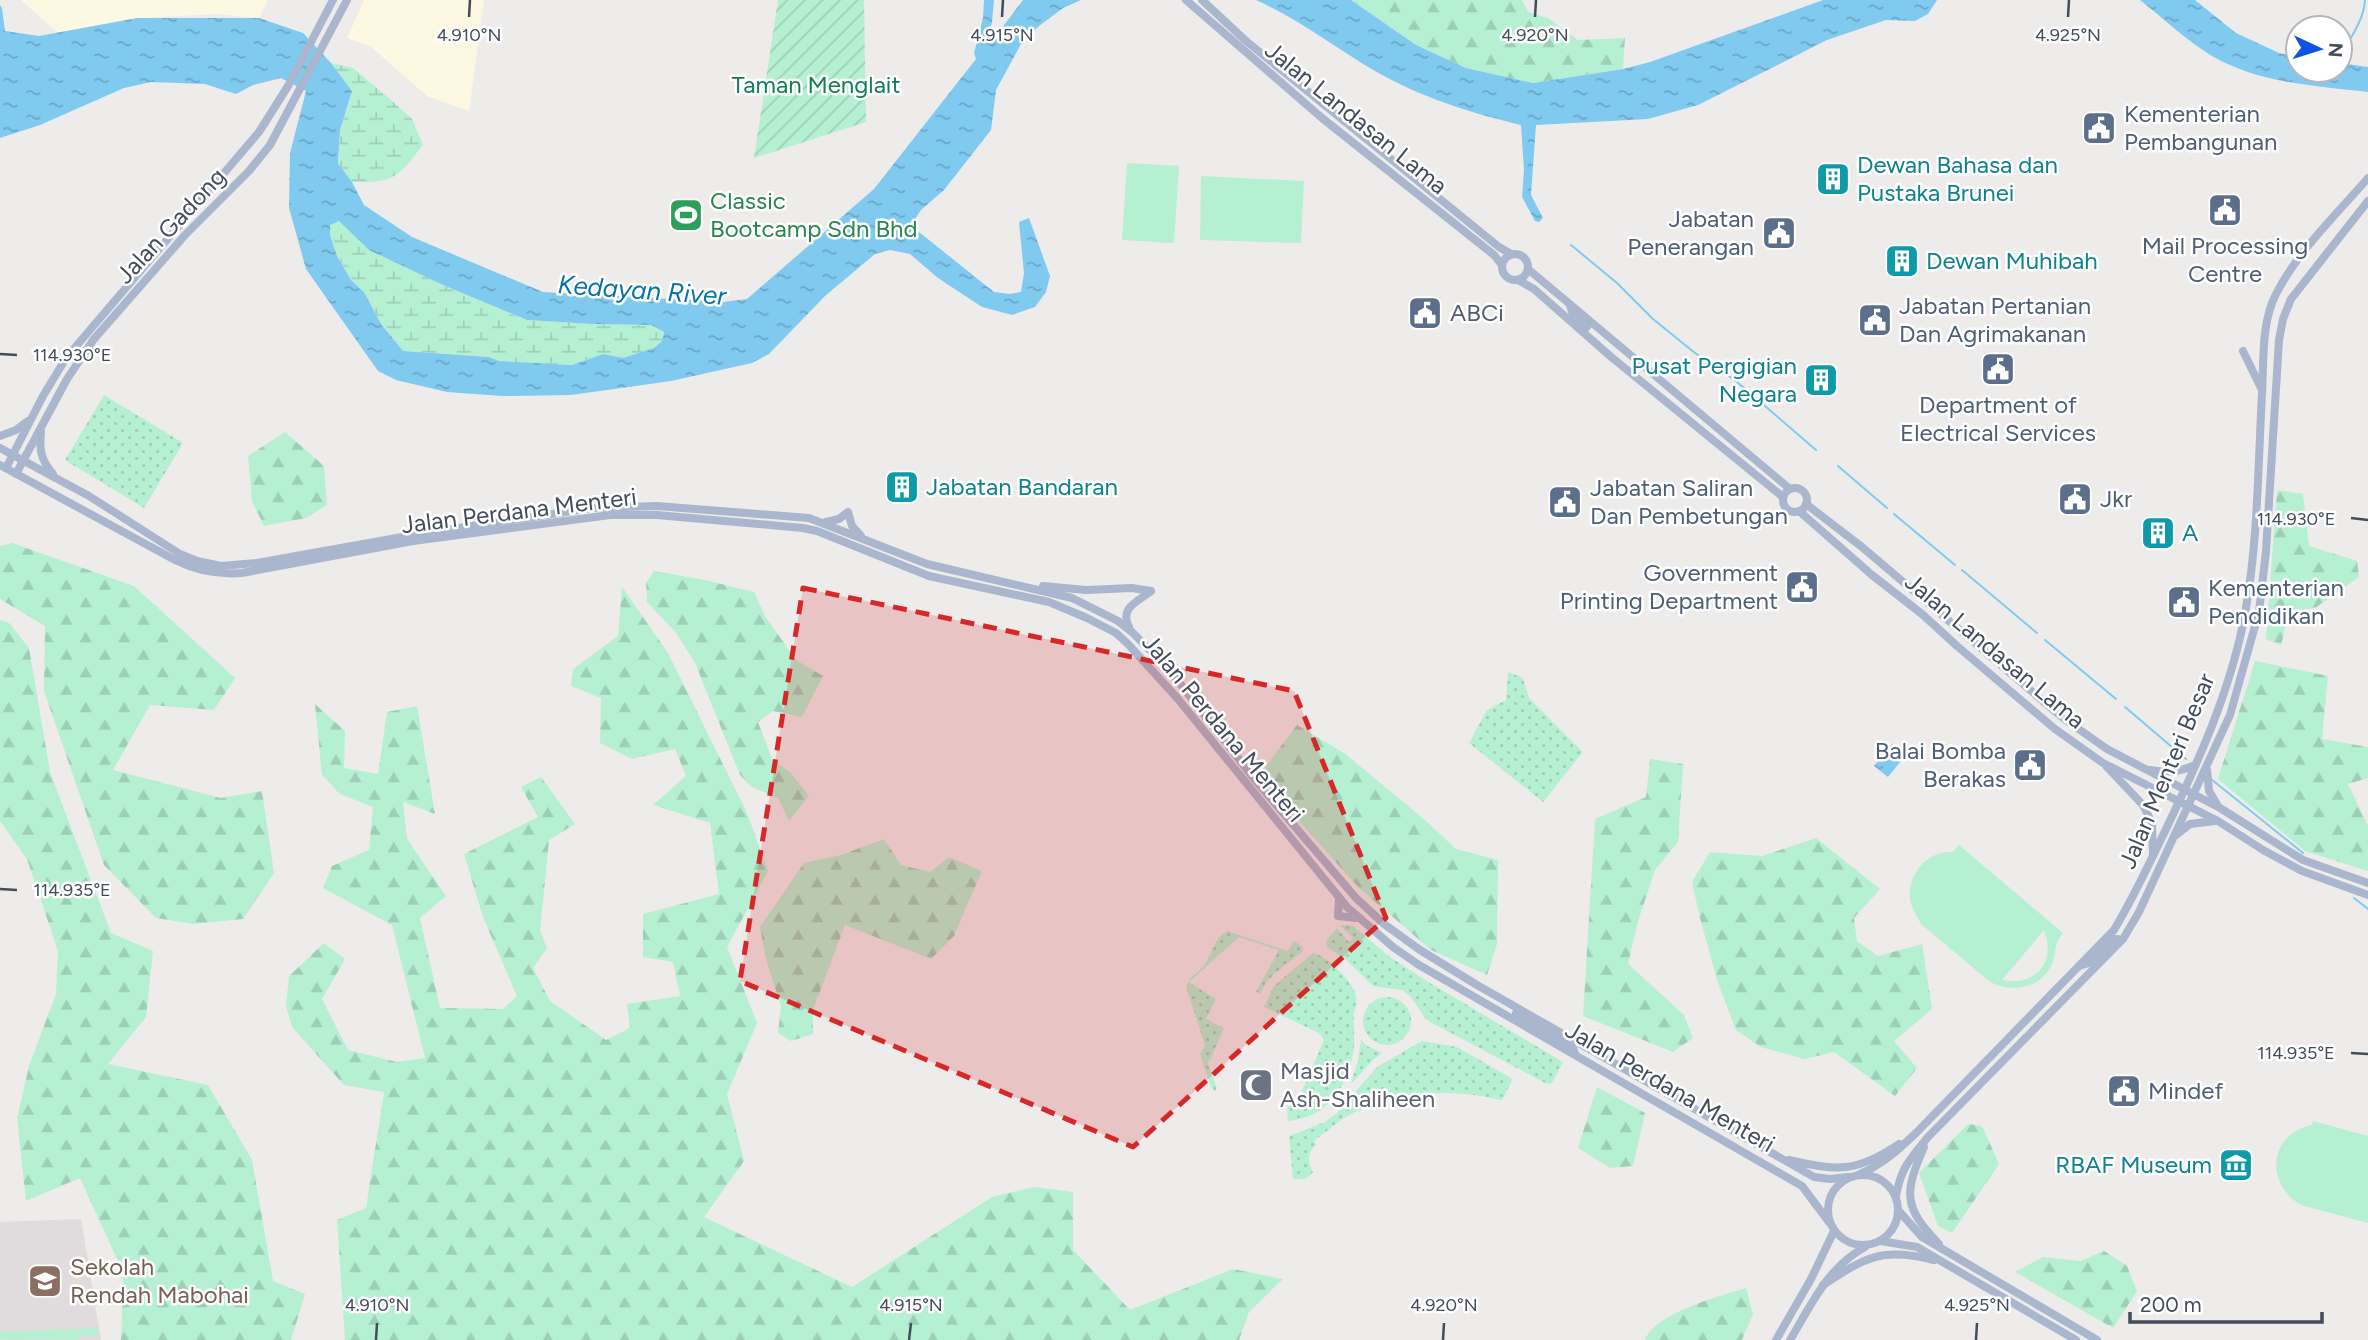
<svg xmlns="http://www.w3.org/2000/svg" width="2368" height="1340" font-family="Figtree,sans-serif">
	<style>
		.commercial { fill: #fcf8e1 }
		.education { fill: #e0dcdd }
		.grass { fill: url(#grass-dots) }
		.forest { fill: url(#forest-firs) }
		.wetland { fill: url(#wetland-marsh) }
		.garden { fill: url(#garden-furrows) }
		.pitch { fill: #b5f0d3; fill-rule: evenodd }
		.water { fill: url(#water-ripples); fill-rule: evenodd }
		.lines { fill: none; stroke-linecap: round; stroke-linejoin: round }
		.stream { stroke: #80caf0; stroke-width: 2 }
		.major { stroke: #a9b6cd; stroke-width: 8 }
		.marked { fill: #d62828; fill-opacity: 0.2; stroke: #d62828; stroke-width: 5; stroke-dasharray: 14 9; stroke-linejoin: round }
		.ticks { fill: none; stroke: #434c59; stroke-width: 2.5 }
		.labels { text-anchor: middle; stroke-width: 5; stroke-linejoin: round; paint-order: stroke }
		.park-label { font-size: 24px; fill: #117d55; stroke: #fff }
		.service-label { font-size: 24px; fill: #4e5e75; stroke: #fff; text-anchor: start }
		.street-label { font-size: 24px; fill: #434c59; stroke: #fff }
		.culture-label { font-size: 24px; fill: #0d838f; stroke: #fff; text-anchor: start }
		.leisure-label { font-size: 24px; fill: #27864d; stroke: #fff; text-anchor: start }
		.worship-label { font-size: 24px; fill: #5b616d; stroke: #fff; text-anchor: start }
		.education-label { font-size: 24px; fill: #785e54; stroke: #fff; text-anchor: start }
		.water-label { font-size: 26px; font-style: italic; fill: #0573ab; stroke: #fff }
		.ticks-label { font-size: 18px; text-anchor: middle; fill: #434c59; stroke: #fff; stroke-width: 5; stroke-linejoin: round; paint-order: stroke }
	</style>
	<defs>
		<pattern id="grass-dots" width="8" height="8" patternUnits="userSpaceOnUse" patternTransform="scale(1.75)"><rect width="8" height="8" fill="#b5f0d3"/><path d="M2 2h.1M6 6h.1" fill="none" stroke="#9dcfb7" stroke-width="1.8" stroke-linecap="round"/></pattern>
		<pattern id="forest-firs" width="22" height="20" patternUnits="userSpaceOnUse" patternTransform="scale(1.75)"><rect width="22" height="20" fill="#b5f0d3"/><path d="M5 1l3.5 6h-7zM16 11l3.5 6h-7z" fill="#9dcfb7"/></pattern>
		<pattern id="wetland-marsh" width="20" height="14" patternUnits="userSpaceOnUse" patternTransform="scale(1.75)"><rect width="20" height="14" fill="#b5f0d3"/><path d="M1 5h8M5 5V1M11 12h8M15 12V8" fill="none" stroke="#9dcfb7"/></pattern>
		<pattern id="garden-furrows" width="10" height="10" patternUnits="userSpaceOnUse" patternTransform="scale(1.75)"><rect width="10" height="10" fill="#b5f0d3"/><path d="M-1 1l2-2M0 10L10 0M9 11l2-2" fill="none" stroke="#9dcfb7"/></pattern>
		<pattern id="water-ripples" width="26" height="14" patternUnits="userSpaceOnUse" patternTransform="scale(1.75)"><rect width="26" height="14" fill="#80caf0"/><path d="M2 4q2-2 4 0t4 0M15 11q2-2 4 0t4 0" fill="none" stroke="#6aa6c5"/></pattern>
	</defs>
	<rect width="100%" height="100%" fill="#eeebeb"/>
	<g class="commercial">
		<path d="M21,0H268L259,18L216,14L145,18L58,33Z"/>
		<path d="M364,0H484L469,111L427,96L370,46L347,38Z"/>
	</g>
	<path class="education" d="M81,1219L101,1340H0V1222Z"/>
	<g class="grass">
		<path d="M104,395L183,443L144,508L65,460Z"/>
		<path d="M1508,672L1523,678L1529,698L1583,752L1543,802L1469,743L1487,710L1506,700Z"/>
		<path d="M1340,925H1352L1390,957L1430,983L1563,1062L1552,1083L1547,1084L1430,1022L1425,1018L1410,996L1402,990L1373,986L1345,959L1327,947L1326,941L1337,928L1349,942L1353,938Z"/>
		<path d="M1227,931L1288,951L1294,941L1303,947L1302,952L1275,973L1266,983L1260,994L1256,992L1279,950L1239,937L1189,982L1216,999L1206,1019L1224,1028L1208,1064L1217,1088L1215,1091L1211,1087L1200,1054L1205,1045L1186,986C1190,975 1199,973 1205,964C1213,952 1214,938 1227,931Z"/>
		<path d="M1313,953C1326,955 1351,980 1355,993C1358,1001 1355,1006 1354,1014C1353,1025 1355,1036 1354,1047C1350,1084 1328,1118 1288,1121L1287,1108L1299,1098L1324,1040L1319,1033L1264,1007L1274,986Z"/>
		<circle cx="1387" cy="1021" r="24"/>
		<path d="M1361,1040L1367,1046L1382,1053L1372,1061L1351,1084L1358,1060Z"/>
		<path d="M1422,1041L1457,1047L1511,1078L1512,1081L1502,1100C1449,1088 1392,1090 1344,1118C1334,1125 1324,1133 1314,1141L1316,1145C1307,1153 1307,1161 1313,1172C1308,1179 1302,1180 1293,1179L1289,1136L1325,1122L1337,1113L1377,1067Z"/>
	</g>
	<g class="forest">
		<path d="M1351,0H1522L1528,12L1548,18L1578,40L1625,38L1623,69L1533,83L1466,68L1416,45Z"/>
		<path d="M285,432L324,466L327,505L306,518L264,526L252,501L248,456Z"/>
		<path d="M2277,490L2303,494L2309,546L2357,561L2359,577L2315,608L2289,611L2281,645L2266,639Z"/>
		<path d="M12,543L134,586L235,678L214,710L150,705L113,770L221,798L262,791L274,873L243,919L194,924L156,918L104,865L44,691L45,626L0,599V546Z"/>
		<path d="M654,571L705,580L754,592L765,616L796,660L823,676L802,717L773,711L758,722L772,759L791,773L809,796L789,821L778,798L752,787L740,775L695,663L677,634L647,602L646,583Z"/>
		<path d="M622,587L668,653L747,813L768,871L727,947L757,1023L727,1094L744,1161L704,1217L852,1287L992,1197L1034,1187L1073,1192V1250L1130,1310L1233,1269L1283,1279L1249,1312L1239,1340H345L337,1220L366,1208L384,1092L344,1085L292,1027L286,1006L289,976L324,943L345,959L322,999L348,1050L397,1062L425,1058L392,925L323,888L332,866L369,850L373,807L340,794L322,775L315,704L345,731L344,768L378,774L387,712L417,706L435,814L403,802L407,839L446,896L420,918L440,1008L503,1009L517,996L483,917L464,854L538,817L521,787L541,777L575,824L549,840L540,931L547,948L533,968L550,1001L606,1040L630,1028L627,1004L680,996L673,962L643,957V914L719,894L710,823L653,805L686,776L675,749L632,759L600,743L601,698L571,686L573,669L618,636Z"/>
		<path d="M0,620L9,623L29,648L50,772L111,933L153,951L146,1017L108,1064L208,1085L252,1160L273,1281L305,1294L291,1340H121L123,1272L80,1178L26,1201L17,1118L29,1066L56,994L58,951L27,859L0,821Z"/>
		<path d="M2255,661L2328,676L2322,739L2368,747V778L2348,784L2368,826V871L2305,851L2218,779Z"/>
		<path d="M1297,725L1344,753L1425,820L1456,849L1498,860L1497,944L1487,975L1431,950L1359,888L1282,802L1265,767Z"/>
		<path d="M1650,759L1683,764L1678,842L1655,870L1638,921L1628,964L1684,1015L1693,1038L1673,1052L1583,1016L1595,819L1646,797Z"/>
		<path d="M1816,838L1880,889L1854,918L1857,941L1878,956L1922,944L1932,1009L1894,1041L1917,1068L1895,1096L1834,1052L1805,1059L1761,1047L1736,1030L1717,980L1700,918L1692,882L1710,852L1762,856Z"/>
		<path d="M884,839L901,865L930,872L949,857L982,871L954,936L931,959L845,925L813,1010V1034L791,1041L778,1033L781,1006L766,959L760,927L804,863L841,855Z"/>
		<path d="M1597,1087L1645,1113L1633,1166L1610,1168L1578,1148Z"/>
		<path d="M1968,1124L1982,1126L1999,1164L1952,1233L1938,1226L1919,1173Z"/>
		<path d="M2104,1251L2127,1266L2137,1291L2113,1328L2015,1272L2043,1257L2081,1261Z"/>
		<path d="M1746,1288L1753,1314L1742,1340H1645C1655,1313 1720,1296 1746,1288Z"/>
	</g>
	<g class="wetland">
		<path d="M331,63L353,68L390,99L412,119L423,145C398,177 395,183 352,182L338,163L340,130L352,91Z"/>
		<path d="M339,220L369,250L443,285L527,320L592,324L651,325L664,332L662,341L654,348L623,358L603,354L572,365L499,361L489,357L403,351L381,324L364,292L351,280L337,256L330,235V224Z"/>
	</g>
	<path class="garden" d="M778,0H864L866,122L754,158Z"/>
	<g class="pitch">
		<path d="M1127,163L1179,166L1174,243L1122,240Z"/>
		<path d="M1201,176L1304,181L1301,243L1200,240Z"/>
		<path d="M1959,845L2063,933C2054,944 2057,946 2054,958C2046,988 2014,994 1990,982L1921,924C1917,916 1911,908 1910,899C1907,874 1928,850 1953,852ZM2044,930C2056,962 2037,986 2002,980Z"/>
		<path d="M2313,1121L2368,1136V1223L2301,1205C2265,1184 2268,1134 2312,1125Z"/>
		<path d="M98,1328V1335L77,1336L80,1340L0,1339V1332Z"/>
	</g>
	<g class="water">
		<path d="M984,0H994L992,22L988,38L992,41L1023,0H1081L1063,8L1039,26L1021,44L996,90L991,130L944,190L921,210L915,219L914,228L994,292L1010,294L1021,292L1024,273L1019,222L1029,218L1050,276L1046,292L1035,307L1012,315L982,307L938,278L910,254L890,250L875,254L825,296L769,354L752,363L671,381L571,395L502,396L447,392L396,380L378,371L306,269L289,208L290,153L306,91L281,78L253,85L236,94L205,84L151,82L124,88L40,125L0,138V5L2,8L5,31L39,36L137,18H259L303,33L331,63L352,91L340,130L338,163L352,182L364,205L412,237L543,292L724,302L747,299L874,189L976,59L974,53L983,18ZM339,221L369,250L443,285L527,320L592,324L651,325L664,332L662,341L654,348L623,358L603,354L572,365L499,361L489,357L403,351L381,324L364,292L351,280L337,256L330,235V225Z"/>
		<path d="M1256,0H1351L1416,45L1466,68L1533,83L1623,69L1650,62L1823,0H1937L1928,14L1915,21L1886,20L1827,40L1698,105L1648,119L1536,125L1531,195L1543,218L1539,222L1535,221L1522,197L1524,170L1521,125C1471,113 1420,97 1375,71C1334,47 1300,20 1256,0Z"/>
		<path d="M2140,0H2195L2236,33L2279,53L2298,57V70H2340V63L2368,67V92C2316,86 2258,83 2212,56C2187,41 2163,18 2140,0Z"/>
		<path d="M1892,744L1906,755L1888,777L1874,766Z"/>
	</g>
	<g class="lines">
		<g class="stream">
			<path d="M2340,53C2351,39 2364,18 2365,0"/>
			<path d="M1571,245L1617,283L1653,319L1695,353L1736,381L1816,450"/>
			<path d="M1838,466L1887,508"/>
			<path d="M1894,514L1955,565"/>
			<path d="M1962,570L2037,633"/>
			<path d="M2045,640L2116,699"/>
			<path d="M2125,707L2186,759"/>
			<path d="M2211,779L2303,853"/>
			<path d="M2354,898L2368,909"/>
		</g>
		<g class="major">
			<path d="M1186,0L1322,118L1494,255L1502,265"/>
			<path d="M1202,0L1246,41L1499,247L1511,254"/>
			<circle cx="1515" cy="267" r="13"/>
			<path d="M1528,269L1790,489"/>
			<path d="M1518,280L1534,289L1610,356L1783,497"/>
			<path d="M1570,305L1573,315L1587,327"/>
			<path d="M2243,351L2261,388"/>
			<path d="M41,432C39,450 41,460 53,474"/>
			<path d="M0,436L16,430L28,421"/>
			<path d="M0,448L89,496L180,554L197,561L221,566L257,563L419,534L592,508L657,506L809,518L927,564L1072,598L1118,621L1132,632L1172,673L1255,780L1356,898L1384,924L1420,950L1477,985L1814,1177L1830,1179L1848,1177"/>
			<path d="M0,465L175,560C197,571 217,575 242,573L413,541L610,515H657L803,528L817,531L929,576L1049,602L1087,618L1116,633L1128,644L1178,699L1347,907L1393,947L1419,965L1802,1186L1829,1222"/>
			<path d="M6,468L43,396L66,358L259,132L288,86L333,0"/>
			<path d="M16,474L67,379L94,339L185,235L249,171L270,145L347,0"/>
			<circle cx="1795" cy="500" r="12"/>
			<path d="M1806,504L1862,547L2063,718L2107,749L2220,808L2303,860L2368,883"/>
			<path d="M1799,511L1872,575L1922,614L1957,646L2055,729L2103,763L2218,821L2263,850L2302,871L2368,895"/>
			<path d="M826,522L839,519L848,512L852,526L861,536"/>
			<path d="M1043,586L1086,590L1132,588L1151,591"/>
			<path d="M1129,627C1119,607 1138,602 1151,591"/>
			<path d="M2107,767L2143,805L2152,823L2153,853"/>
			<path d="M2150,770C2168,773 2179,772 2195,765"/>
			<path d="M2207,770L2209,791L2218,806"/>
			<path d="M2176,835L2190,824L2215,821"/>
			<path d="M1339,899L1338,916L1356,918"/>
			<path d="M2079,966L2089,963L2115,939H2118"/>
			<path d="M1516,1013L1572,1045L1575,1054"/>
			<path d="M1924,1147C1904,1193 1903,1207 1939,1244"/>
			<path d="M1789,1160C1838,1171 1856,1173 1899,1144"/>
			<path d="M1860,1174C1883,1164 1898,1150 1916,1133L2114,930C2134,897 2150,862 2167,827C2200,758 2231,689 2245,614C2258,542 2258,466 2262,393C2264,361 2261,323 2276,294C2298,251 2336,215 2368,178"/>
			<circle cx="1863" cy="1210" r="35"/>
			<path d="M1896,1197C1900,1169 1910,1159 1928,1137L2123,939L2139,912L2230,715L2259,612L2266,551L2279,340L2283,319L2291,299L2368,201"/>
			<path d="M1898,1210L1922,1237L2097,1340"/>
			<path d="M1880,1241L1917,1247L2076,1340"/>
			<path d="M1823,1285C1866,1257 1881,1247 1934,1260"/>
			<path d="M1776,1340L1811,1279L1834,1231"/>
			<path d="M1790,1340C1812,1304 1827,1268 1865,1247"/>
		</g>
	</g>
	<path class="marked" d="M803,588L1294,691L1386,918L1133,1147L740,981Z"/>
	<path class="ticks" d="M469,17L470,0M1002,17L1003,0M1535,17L1536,0M2068,17L2069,0M0,354L17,355M2351,518L2368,520M0,889L17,890M2351,1053L2368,1054M376,1340L377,1323M909,1340L911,1323M1443,1340L1444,1323M1976,1340L1977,1323"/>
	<defs>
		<g id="civic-square" transform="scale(1.75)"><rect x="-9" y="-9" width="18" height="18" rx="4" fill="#5c6f8a" stroke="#fff"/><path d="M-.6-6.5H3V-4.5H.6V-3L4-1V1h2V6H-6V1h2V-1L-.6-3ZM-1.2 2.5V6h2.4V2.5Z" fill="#fff"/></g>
		<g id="building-square" transform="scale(1.75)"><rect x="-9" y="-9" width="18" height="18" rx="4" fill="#0f9aa8" stroke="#fff"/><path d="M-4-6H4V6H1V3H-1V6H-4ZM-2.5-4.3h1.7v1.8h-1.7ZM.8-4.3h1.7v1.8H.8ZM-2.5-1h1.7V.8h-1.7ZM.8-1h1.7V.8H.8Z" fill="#fff"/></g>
		<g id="stadium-square" transform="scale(1.75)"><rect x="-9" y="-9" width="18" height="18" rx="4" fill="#2e9e5b" stroke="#fff"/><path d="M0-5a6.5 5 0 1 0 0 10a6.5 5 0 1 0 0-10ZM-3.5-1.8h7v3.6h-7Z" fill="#fff"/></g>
		<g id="mosque-square" transform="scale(1.75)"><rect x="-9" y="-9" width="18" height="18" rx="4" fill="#6b7280" stroke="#fff"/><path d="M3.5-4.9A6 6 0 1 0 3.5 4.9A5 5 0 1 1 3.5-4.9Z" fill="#fff"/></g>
		<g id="museum-square" transform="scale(1.75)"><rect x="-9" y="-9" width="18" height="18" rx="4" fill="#0f9aa8" stroke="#fff"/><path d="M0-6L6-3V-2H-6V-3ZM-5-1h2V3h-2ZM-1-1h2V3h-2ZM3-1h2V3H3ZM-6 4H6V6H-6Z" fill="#fff"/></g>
		<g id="school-square" transform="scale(1.75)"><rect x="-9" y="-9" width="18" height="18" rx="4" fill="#8d6e63" stroke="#fff"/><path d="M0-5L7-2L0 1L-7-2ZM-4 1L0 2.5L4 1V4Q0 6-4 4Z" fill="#fff"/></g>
	</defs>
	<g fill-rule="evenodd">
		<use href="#civic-square" x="2099" y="128"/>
		<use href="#building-square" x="1833" y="179"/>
		<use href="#civic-square" x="2225" y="210"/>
		<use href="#stadium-square" x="686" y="215"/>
		<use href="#civic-square" x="1779" y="233"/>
		<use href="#building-square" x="1902" y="261"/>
		<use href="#civic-square" x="1425" y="313"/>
		<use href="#civic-square" x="1875" y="320"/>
		<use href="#civic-square" x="1998" y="369"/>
		<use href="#building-square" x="1821" y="380"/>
		<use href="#building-square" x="902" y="487"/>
		<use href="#civic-square" x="2075" y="499"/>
		<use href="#civic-square" x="1565" y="502"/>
		<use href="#building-square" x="2158" y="533"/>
		<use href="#civic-square" x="1802" y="587"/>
		<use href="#civic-square" x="2184" y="602"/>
		<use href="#civic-square" x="2030" y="765"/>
		<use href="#mosque-square" x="1256" y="1085"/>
		<use href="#civic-square" x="2124" y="1091"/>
		<use href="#museum-square" x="2236" y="1165"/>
		<use href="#school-square" x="45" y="1281"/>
	</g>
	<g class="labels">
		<g class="park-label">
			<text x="816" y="93">Taman Menglait</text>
		</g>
		<g class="service-label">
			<text x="2124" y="122">Kementerian<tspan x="2124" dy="28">Pembangunan</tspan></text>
			<text x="1754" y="227" text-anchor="end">Jabatan<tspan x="1754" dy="28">Penerangan</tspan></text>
			<text x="2225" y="254" text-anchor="middle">Mail Processing<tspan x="2225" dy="28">Centre</tspan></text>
			<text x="1899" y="314">Jabatan Pertanian<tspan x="1899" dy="28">Dan Agrimakanan</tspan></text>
			<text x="1450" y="321">ABCi</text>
			<text x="1998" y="413" text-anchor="middle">Department of<tspan x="1998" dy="28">Electrical Services</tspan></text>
			<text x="1590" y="496">Jabatan Saliran<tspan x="1590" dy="28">Dan Pembetungan</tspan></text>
			<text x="2100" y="507">Jkr</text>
			<text x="1778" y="581" text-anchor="end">Government<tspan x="1778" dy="28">Printing Department</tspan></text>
			<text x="2208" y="596">Kementerian<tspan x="2208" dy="28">Pendidikan</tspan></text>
			<text x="2006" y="759" text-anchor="end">Balai Bomba<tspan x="2006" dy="28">Berakas</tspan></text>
			<text x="2148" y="1099">Mindef</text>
		</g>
		<g class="street-label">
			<text transform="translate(1356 118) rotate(39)" y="8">Jalan Landasan Lama</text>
			<text transform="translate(171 226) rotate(-47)" y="8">Jalan Gadong</text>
			<text transform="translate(519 511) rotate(-7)" y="8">Jalan Perdana Menteri</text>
			<text transform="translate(1995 651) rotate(40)" y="8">Jalan Landasan Lama</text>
			<text transform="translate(1223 728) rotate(50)" y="8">Jalan Perdana Menteri</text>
			<text transform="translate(2167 771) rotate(-67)" y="8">Jalan Menteri Besar</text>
			<text transform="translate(1670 1087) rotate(30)" y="8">Jalan Perdana Menteri</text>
		</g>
		<g class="culture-label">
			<text x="1857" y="173">Dewan Bahasa dan<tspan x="1857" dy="28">Pustaka Brunei</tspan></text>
			<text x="1926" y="269">Dewan Muhibah</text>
			<text x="1797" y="374" text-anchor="end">Pusat Pergigian<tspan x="1797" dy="28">Negara</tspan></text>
			<text x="926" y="495">Jabatan Bandaran</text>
			<text x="2182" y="541">A</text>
			<text x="2212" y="1173" text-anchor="end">RBAF Museum</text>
		</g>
		<g class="leisure-label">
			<text x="710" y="209">Classic<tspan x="710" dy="28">Bootcamp Sdn Bhd</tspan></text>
		</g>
		<g class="worship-label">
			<text x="1280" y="1079">Masjid<tspan x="1280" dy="28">Ash-Shaliheen</tspan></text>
		</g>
		<g class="education-label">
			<text x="70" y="1275">Sekolah<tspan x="70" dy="28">Rendah Mabohai</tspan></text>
		</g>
		<g class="water-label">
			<text transform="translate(642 290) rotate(4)" y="9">Kedayan River</text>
		</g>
	</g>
	<g class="ticks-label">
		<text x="469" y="41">4.910°N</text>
		<text x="1002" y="41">4.915°N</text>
		<text x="1535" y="41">4.920°N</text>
		<text x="2068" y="41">4.925°N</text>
		<text x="72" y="361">114.930°E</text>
		<text x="2296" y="525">114.930°E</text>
		<text x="72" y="896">114.935°E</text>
		<text x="2296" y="1059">114.935°E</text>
		<text x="377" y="1311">4.910°N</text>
		<text x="911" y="1311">4.915°N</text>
		<text x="1444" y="1311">4.920°N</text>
		<text x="1977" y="1311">4.925°N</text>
	</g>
	<g transform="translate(2319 49) rotate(94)"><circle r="33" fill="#ffffff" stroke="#b4b7bd" stroke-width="2"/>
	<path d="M0-5L12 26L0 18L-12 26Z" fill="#0f52e4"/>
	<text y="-10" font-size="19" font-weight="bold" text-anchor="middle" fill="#434c59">N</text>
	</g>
	<path d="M2130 1312v10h192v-10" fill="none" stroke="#434c59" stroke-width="3.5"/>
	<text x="2140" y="1312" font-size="21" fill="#434c59" stroke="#ffffff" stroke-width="5" paint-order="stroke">200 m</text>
</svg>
